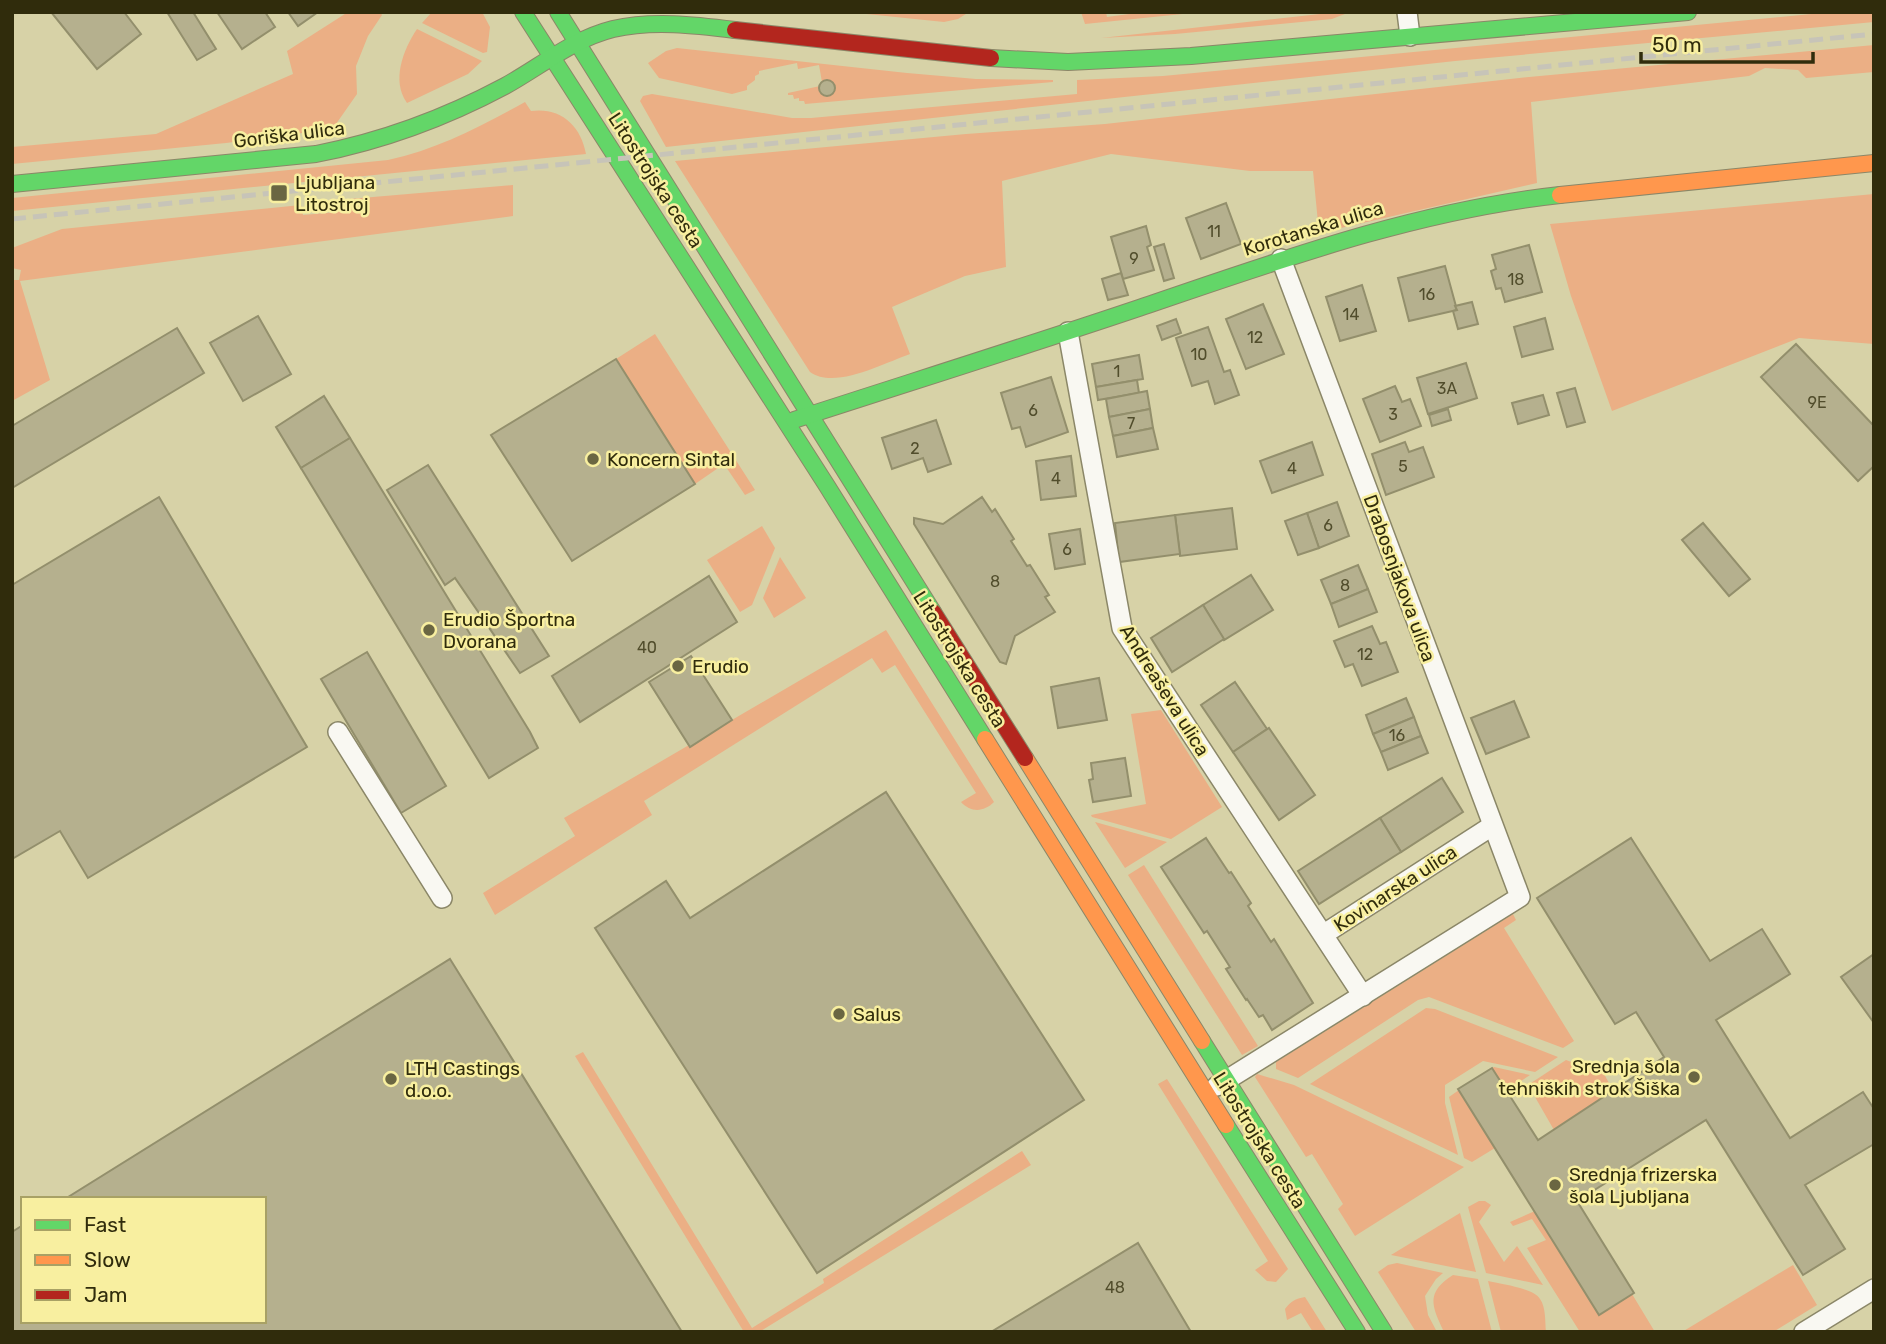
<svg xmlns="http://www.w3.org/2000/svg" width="1886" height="1344" font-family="Rubik,sans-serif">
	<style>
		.green { fill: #ebaf85 }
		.building { fill: #b5b08e; stroke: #938f6c; stroke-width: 2 }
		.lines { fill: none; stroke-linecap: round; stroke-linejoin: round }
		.street-casing { stroke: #8b8768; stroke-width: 22 }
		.fast-casing { stroke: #8b8768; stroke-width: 18 }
		.slow-casing { stroke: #8b8768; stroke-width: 18 }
		.jam-casing { stroke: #8b8768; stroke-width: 18 }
		.street { stroke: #f9f8f2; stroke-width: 19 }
		.fast { stroke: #63d668; stroke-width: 16 }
		.slow { stroke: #ff974d; stroke-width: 16 }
		.jam { stroke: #b3261e; stroke-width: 16 }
		.rail { stroke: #c7c4b8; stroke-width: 5; stroke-dasharray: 14 7; stroke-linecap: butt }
		.poi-dot { fill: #6a6642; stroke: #f8efa0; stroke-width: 2.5 }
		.labels { text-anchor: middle; stroke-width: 5; stroke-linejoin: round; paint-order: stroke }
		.number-label { font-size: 16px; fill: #514d2c }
		.street-label { font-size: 19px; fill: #302c0c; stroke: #f8efa0 }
		.poi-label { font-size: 19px; fill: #302c0c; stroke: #f8efa0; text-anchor: start }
	</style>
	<rect width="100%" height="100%" fill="#d7d2a7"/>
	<g class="green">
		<path d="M348,12H380L382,15L368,36L356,66L357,94L336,124L298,134L226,143L12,164V147L156,134L293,74L287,51Z"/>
		<path d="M432,12H482L490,27L487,52L483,53L422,23Z"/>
		<path d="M847,12H969L958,19L944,22Z"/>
		<path d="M1081,12H1106L1107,17L1144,12H1202L1085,24Z"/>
		<path d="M1338,12H1350L1332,19L1175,34L1101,38Z"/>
		<path d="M1832,12H1874V22L1455,61L666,147L640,101L643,96L652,94L792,118H811L1077,94V80L1163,76Z"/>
		<path d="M417,29L482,61L468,74L407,103C391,81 403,50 417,29Z"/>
		<path d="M1874,45V72L1806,78L1798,70L1765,68L1749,76L1531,102L1537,183L1319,233L1313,171H1250L1111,154L1002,181L1006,267L965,276L892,307L910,354C884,363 835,390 810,372L675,161L966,134L1105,124L1529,77Z"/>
		<path d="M677,48L907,73L976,79L1053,80V82L805,104L804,101H799V98L794,99L793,95H788V93L820,86V92L825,95H830L835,91L832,82H822L819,65L798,69L797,63L759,71V74L755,76V80L747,86V90L732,94L659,78L648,63L666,51Z"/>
		<path d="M525,102L531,111C560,107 581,125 586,154L12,211V198L388,160C438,149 481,126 525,102Z"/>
		<path d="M513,185V216L20,281L50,380L12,401V280H19L21,270L12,268V248L62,229L301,205L303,215L338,212V200Z"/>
		<path d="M1874,194V344L1799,338L1612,411L1571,296L1550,224Z"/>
		<path d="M655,334L755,490L745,495L724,464L695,484L616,359Z"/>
		<path d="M762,526L775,548L752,605L740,612L707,560Z"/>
		<path d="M780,557L806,598L774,618L763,598Z"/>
		<path d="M886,630L994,802C984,812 971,813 961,802L976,793L895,665L882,673L872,658L644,801L652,815L495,915L483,893L575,836L564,818Z"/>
		<path d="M1161,710L1222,807L1171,839L1092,817L1091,815L1146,804L1131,714Z"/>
		<path d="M1095,822L1167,842L1125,868Z"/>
		<path d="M1144,865L1258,1046L1242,1055L1128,875Z"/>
		<path d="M1513,914L1516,920L1504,928L1574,1041L1563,1048L1429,997L1418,1000L1298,1078L1276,1069V1062Z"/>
		<path d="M1426,1008L1435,1009L1558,1057L1535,1072L1483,1061L1445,1085V1103L1458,1155L1310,1084Z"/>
		<path d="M583,1052L752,1328L824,1283L823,1279L1022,1151L1031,1165L759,1332H744L575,1056Z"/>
		<path d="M1566,1060L1604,1074L1614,1092L1554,1130L1531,1090V1083Z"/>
		<path d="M1494,1067L1530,1075L1518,1083L1522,1089L1511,1097L1492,1068Z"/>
		<path d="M1257,1074L1294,1085L1464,1167L1355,1236L1338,1209L1343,1204L1312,1154L1306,1157L1255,1077Z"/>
		<path d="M1167,1079L1288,1269L1276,1282L1267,1281L1255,1270L1268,1261L1158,1084Z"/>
		<path d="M1459,1090L1495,1148L1472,1162L1464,1158L1449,1097Z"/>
		<path d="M1479,1201H1485L1491,1205L1479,1222L1504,1262L1517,1246L1543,1285L1486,1273L1468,1207Z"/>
		<path d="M1535,1211L1599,1314L1632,1294L1655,1332H1580L1527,1248L1546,1240L1532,1219L1513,1226L1510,1222Z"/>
		<path d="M1460,1213L1476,1272L1391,1255Z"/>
		<path d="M1397,1263L1443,1273L1436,1279L1425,1296L1428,1315L1437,1332H1416L1378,1272L1388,1265Z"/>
		<path d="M1793,1265L1817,1305L1773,1332H1682Z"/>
		<path d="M1453,1275L1478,1279L1492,1332H1444C1432,1306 1425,1293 1453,1275Z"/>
		<path d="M1488,1281C1500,1284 1534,1288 1540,1299C1546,1307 1545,1322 1546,1332H1501Z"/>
		<path d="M1305,1297L1327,1332H1313L1301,1313L1287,1320L1285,1309C1291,1301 1295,1299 1305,1297Z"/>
	</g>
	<g class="building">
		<path d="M51,12H124L141,34L97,69Z"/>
		<path d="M167,12H193L216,49L197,60Z"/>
		<path d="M217,12H265L275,27L242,49Z"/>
		<path d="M288,12H318L298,26Z"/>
		<circle cx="827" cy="88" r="8"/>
		<path d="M1226,203L1241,244L1201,259L1186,218Z"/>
		<path d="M1146,226L1151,245L1147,247L1154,270L1123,279L1111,237Z"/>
		<path d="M1164,244L1174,278L1164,281L1154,247Z"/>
		<path d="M1529,245L1542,292L1505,302L1501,288L1496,289L1491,271L1496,269L1492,255Z"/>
		<path d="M1445,266L1457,310L1409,321L1398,278Z"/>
		<path d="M1121,273L1128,295L1108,300L1102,279Z"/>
		<path d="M1362,285L1376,331L1340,341L1326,297Z"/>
		<path d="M1472,302L1478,324L1458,329L1453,311L1457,310L1455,306Z"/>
		<path d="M1263,304L1284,354L1246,369L1226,319Z"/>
		<path d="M258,316L291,374L243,401L210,343Z"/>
		<path d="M1545,318L1553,349L1522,357L1514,327Z"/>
		<path d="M1176,319L1181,333L1162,340L1157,326Z"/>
		<path d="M1208,327L1224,372L1230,370L1239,395L1215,404L1208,381L1192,386L1176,338Z"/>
		<path d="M177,328L204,373L12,488V426Z"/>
		<path d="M1796,344L1874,426V466L1858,481L1761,377Z"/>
		<path d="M1139,355L1143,379L1096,387L1092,364Z"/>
		<path d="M616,359L695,484L572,561L491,435Z"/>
		<path d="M1466,363L1477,398L1428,414L1417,378Z"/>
		<path d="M1051,377L1068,432L1026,447L1020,427L1012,429L1001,393Z"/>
		<path d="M1137,380L1139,393L1098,400L1096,387Z"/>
		<path d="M1395,386L1402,402L1410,399L1421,426L1380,442L1363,399Z"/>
		<path d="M1575,388L1585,422L1567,427L1557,393Z"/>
		<path d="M1147,391L1150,409L1109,417L1106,399Z"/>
		<path d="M1543,395L1549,415L1518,424L1512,403Z"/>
		<path d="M324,396L350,438L301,468L276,427Z"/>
		<path d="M1150,409L1153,428L1113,436L1109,417Z"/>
		<path d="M1448,409L1451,420L1432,426L1429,415Z"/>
		<path d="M936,420L951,464L928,472L923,458L892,469L882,438Z"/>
		<path d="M1153,428L1158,449L1117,457L1113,436Z"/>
		<path d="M350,438L530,732L538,748L489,778L301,468Z"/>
		<path d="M1312,442L1323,475L1272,493L1260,461Z"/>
		<path d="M1405,442L1409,452L1423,447L1434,477L1386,495L1372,454Z"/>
		<path d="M1071,456L1076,496L1041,500L1036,461Z"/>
		<path d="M428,465L549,656L520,673L455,578L445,585L387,490Z"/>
		<path d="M159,497L307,747L88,878L60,831L12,859V585Z"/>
		<path d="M982,497L992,512L995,509L1014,539L1011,541L1027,566L1030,565L1049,595L1045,597L1055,612L1015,636L1006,664L1000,662L914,524V518L943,524Z"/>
		<path d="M1337,502L1349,536L1319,548L1307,513Z"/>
		<path d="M1232,508L1237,549L1180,556L1175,515Z"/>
		<path d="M1307,513L1319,548L1298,555L1285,521Z"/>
		<path d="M1175,515L1180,554L1119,562L1115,523Z"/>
		<path d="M1703,523L1750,579L1729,596L1682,540Z"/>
		<path d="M1080,529L1085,564L1055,569L1049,534Z"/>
		<path d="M1358,565L1368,589L1331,604L1321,580Z"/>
		<path d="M1251,575L1273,610L1224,640L1203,605Z"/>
		<path d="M709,576L737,622L580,722L552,676Z"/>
		<path d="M1368,589L1377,612L1339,627L1331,604Z"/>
		<path d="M1203,605L1224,639L1172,672L1151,638Z"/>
		<path d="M1372,626L1380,644L1386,642L1398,672L1362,686L1353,664L1345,667L1334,641Z"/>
		<path d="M367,652L446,786L401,813L321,679Z"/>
		<path d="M691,656L732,720L690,747L649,682Z"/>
		<path d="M1099,678L1107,720L1058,728L1051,687Z"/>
		<path d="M1235,682L1267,729L1233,752L1201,705Z"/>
		<path d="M1406,698L1414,717L1373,734L1366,715Z"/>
		<path d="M1514,701L1529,737L1486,754L1471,718Z"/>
		<path d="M1414,717L1421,736L1381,752L1373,734Z"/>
		<path d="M1269,728L1315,795L1279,820L1233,752Z"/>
		<path d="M1421,736L1428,753L1388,770L1381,752Z"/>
		<path d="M1125,758L1131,796L1093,802L1089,780L1093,779L1091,763Z"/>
		<path d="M1442,778L1463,812L1401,852L1380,818Z"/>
		<path d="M886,792L1084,1100L817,1273L595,928L666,881L690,918Z"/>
		<path d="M1380,818L1401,852L1319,904L1298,871Z"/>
		<path d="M1206,838L1229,873L1231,872L1251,903L1248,906L1271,942L1274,939L1313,1003L1272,1030L1263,1015L1259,1017L1247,999L1246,1000L1226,969L1230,967L1207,931L1204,933L1161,867Z"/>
		<path d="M1631,838L1710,961L1762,929L1790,974L1716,1020L1790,1138L1863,1092L1874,1109V1144L1805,1185L1845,1249L1803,1275L1706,1120L1577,1201L1634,1293L1599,1315L1458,1089L1492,1068L1538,1140L1664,1057L1636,1012L1615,1024L1537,898Z"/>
		<path d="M1874,954V1023L1841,977Z"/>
		<path d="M450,959L682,1332H12V1232L23,1225V1321H264V1199H65Z"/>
		<path d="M1138,1243L1191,1332H991Z"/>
	</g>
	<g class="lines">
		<g class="street-casing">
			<g id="street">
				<path d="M1407,12L1410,36"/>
				<path d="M1068,332L1122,628L1363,996"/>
				<path d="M338,732L442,898"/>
				<path d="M1324,934L1492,826"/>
				<path d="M1217,1086L1520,897L1281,259"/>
				<path d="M1804,1332L1874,1289"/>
			</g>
		</g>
		<g class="fast-casing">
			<g id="fast">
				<path d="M523,12L827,486L985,739"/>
				<path d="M558,12L933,612"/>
				<path d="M991,58L1068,62L1191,56L1688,12"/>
				<path d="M12,184L316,154C383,141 445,118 505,86C541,66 573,39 613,29C652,20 695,25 735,30"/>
				<path d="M794,420C908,383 1023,347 1136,309C1275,262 1413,211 1560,195"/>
				<path d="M1202,1041L1384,1332"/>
				<path d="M1226,1125L1357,1332"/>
			</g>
		</g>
		<g class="slow-casing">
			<g id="slow">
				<path d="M1560,195L1874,163"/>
				<path d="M985,739L1226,1125"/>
				<path d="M1025,758L1202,1041"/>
			</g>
		</g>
		<g class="jam-casing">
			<g id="jam">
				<path d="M735,30L991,58"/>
				<path d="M933,612L1025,758"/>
			</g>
		</g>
		<use href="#street" class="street"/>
		<use href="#fast" class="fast"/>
		<use href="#slow" class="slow"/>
		<use href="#jam" class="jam"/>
		<path class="rail" d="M12,219L1874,34"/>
	</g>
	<g class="poi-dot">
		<rect x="270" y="184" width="18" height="18" rx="3.5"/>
		<circle cx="593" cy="459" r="7"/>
		<circle cx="429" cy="630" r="7"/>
		<circle cx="678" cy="666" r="7"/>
		<circle cx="839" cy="1014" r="7"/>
		<circle cx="1694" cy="1077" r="7"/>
		<circle cx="391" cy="1079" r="7"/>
		<circle cx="1555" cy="1185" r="7"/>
	</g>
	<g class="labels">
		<g class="number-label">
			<text x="1214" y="237">11</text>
			<text x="1134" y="264">9</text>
			<text x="1516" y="285">18</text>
			<text x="1427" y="300">16</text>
			<text x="1351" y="320">14</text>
			<text x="1255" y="343">12</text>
			<text x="1199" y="360">10</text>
			<text x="1117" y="377">1</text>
			<text x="1447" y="394">3A</text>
			<text x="1817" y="408">9E</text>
			<text x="1033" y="416">6</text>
			<text x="1393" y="420">3</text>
			<text x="1131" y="429">7</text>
			<text x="915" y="454">2</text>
			<text x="1403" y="472">5</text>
			<text x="1292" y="474">4</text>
			<text x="1056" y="484">4</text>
			<text x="1328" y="531">6</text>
			<text x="1067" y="555">6</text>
			<text x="995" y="587">8</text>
			<text x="1345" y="591">8</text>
			<text x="647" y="653">40</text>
			<text x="1365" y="660">12</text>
			<text x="1397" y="741">16</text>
			<text x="1115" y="1293">48</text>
		</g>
		<g class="street-label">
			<text transform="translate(289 134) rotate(-7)" y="7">Goriška ulica</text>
			<text transform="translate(656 180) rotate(57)" y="7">Litostrojska cesta</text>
			<text transform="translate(1313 228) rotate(-17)" y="7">Korotanska ulica</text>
			<text transform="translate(1400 578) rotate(70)" y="7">Drabosnjakova ulica</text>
			<text transform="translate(960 659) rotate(58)" y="7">Litostrojska cesta</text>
			<text transform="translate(1165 690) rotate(58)" y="7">Andreaševa ulica</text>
			<text transform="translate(1395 888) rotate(-33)" y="7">Kovinarska ulica</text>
			<text transform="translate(1260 1140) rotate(58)" y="7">Litostrojska cesta</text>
		</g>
		<g class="poi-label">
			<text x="295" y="189">Ljubljana<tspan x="295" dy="22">Litostroj</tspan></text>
			<text x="607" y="466">Koncern Sintal</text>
			<text x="443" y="626">Erudio Športna<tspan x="443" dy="22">Dvorana</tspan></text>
			<text x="692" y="673">Erudio</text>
			<text x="853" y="1021">Salus</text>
			<text x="1680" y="1073" text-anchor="end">Srednja šola<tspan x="1680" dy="22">tehniških strok Šiška</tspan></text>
			<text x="405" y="1075">LTH Castings<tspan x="405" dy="22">d.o.o.</tspan></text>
			<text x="1569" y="1181">Srednja frizerska<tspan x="1569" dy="22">šola Ljubljana</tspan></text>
		</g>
	</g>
	<rect width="1886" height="1344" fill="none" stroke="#302c0c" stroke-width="28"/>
	<rect x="21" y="1197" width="245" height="126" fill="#f8efa0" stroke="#a8a165" stroke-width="2"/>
	<rect x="35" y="1220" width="35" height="10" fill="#63d668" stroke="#a8a165" stroke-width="2"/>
	<text x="84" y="1232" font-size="21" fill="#302c0c">Fast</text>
	<rect x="35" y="1255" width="35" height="10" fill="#ff974d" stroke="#a8a165" stroke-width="2"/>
	<text x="84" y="1267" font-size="21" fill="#302c0c">Slow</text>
	<rect x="35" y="1290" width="35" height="10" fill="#b3261e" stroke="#a8a165" stroke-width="2"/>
	<text x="84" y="1302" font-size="21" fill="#302c0c">Jam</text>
	<path d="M1641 52v10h172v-10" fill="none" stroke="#302c0c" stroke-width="3.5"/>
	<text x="1652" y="52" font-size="21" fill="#302c0c" stroke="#f8efa0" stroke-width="5" paint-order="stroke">50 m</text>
</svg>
